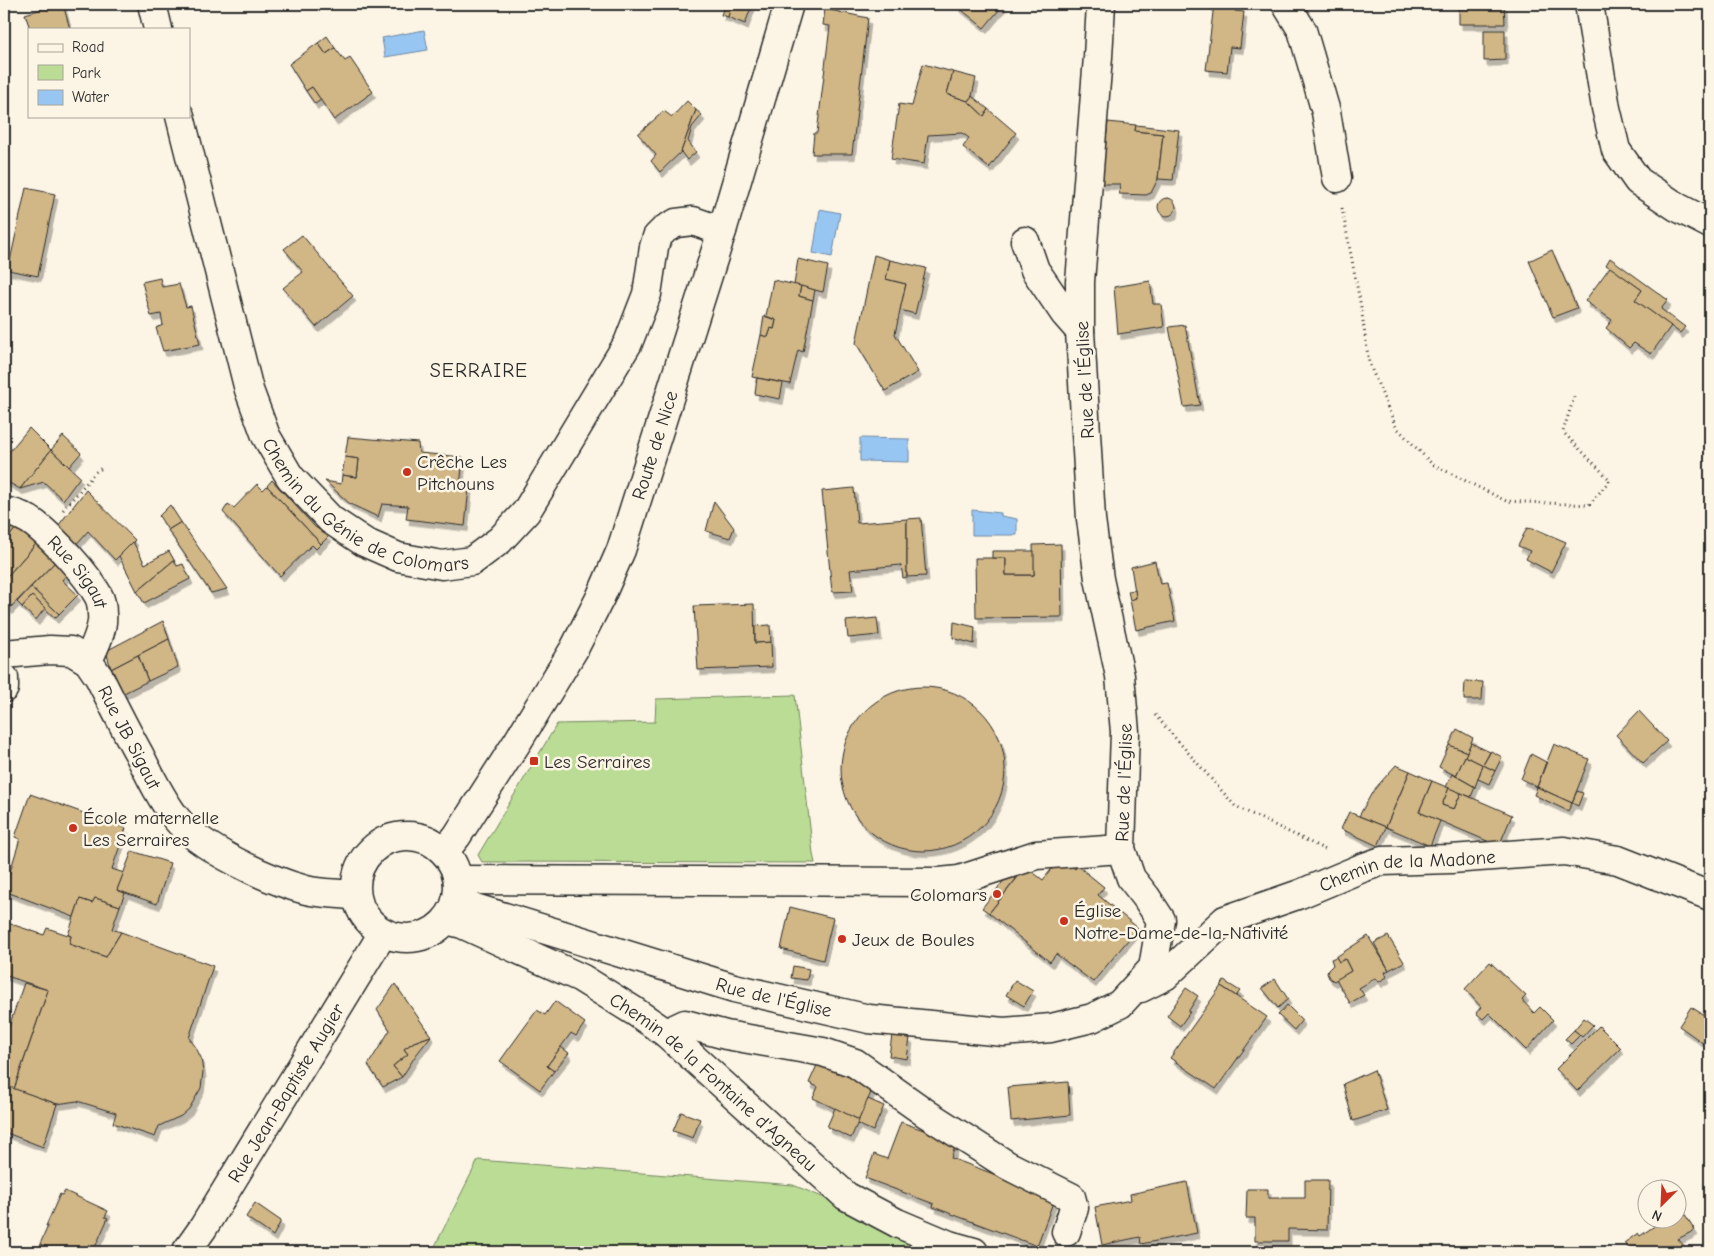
<svg xmlns="http://www.w3.org/2000/svg" width="1714" height="1256" font-family="'Comic Neue',sans-serif">
	<style>
		.green { fill: #bbdc95; stroke: #738460 }
		.water { fill: #98c6f3; stroke: #6c88a3 }
		.building { fill: #d1b686; stroke: #2b2b2b; filter: url(#shadow) }
		.lines { fill: none; stroke-linecap: round; stroke-linejoin: round }
		.minor-casing { stroke: #2b2b2b; stroke-width: 31 }
		.major-casing { stroke: #2b2b2b; stroke-width: 31 }
		.path { stroke: #2b2b2b; stroke-width: 3; stroke-dasharray: 1 4; stroke-linecap: butt }
		.minor { stroke: #fcf5e5; stroke-width: 28 }
		.major { stroke: #fcf5e5; stroke-width: 28 }
		.poi-dot { fill: #c8321e; stroke: #fcf5e5; stroke-width: 2 }
		.labels { text-anchor: middle; stroke-width: 5; stroke-linejoin: round; paint-order: stroke }
		.street-label { font-size: 19px; fill: #2b2b2b; stroke: #fcf5e5 }
		.poi-label { font-size: 19px; fill: #2b2b2b; stroke: #fcf5e5; text-anchor: start }
		.neighbourhood-label { font-size: 20px; letter-spacing: 1px; fill: #2b2b2b; stroke: #fcf5e5 }
	</style>
	<defs>
		<filter id="shadow"><feDropShadow dx="3" dy="5.5" stdDeviation="0" flood-color="#0004"/></filter>
	</defs>
	<rect width="100%" height="100%" fill="#fcf5e5"/>
	<filter id="ink" filterUnits="userSpaceOnUse"><feTurbulence type="fractalNoise" baseFrequency=".02" numOctaves="2"/><feDisplacementMap in="SourceGraphic" scale="10" xChannelSelector="R" yChannelSelector="G"/><feConvolveMatrix kernelMatrix="1 2 1 2 8 2 1 2 1" color-interpolation-filters="sRGB"/></filter>
	<g filter="url(#ink)">
		<g class="green">
			<path d="M795,695L813,854L815,863L482,862L478,855L557,724L655,722L656,699Z"/>
			<path d="M478,1160L793,1185L957,1252H432Z"/>
		</g>
		<g class="water">
			<path d="M424,30L428,50L385,57L382,38Z"/>
			<path d="M820,209L840,213L832,257L813,253Z"/>
			<path d="M860,438L909,439V462L860,461Z"/>
			<path d="M972,510L1001,513V516L1017,519V535H972Z"/>
		</g>
		<g class="building">
			<path d="M59,4H63L70,29H30L25,14Z"/>
			<path d="M725,4H732L728,17L721,15Z"/>
			<path d="M732,4L752,5L745,24L728,17Z"/>
			<path d="M959,4H1004L984,28L957,6Z"/>
			<path d="M1214,4H1235V11L1244,12L1240,48L1230,47L1227,72L1206,70Z"/>
			<path d="M1459,4H1504L1505,24H1459Z"/>
			<path d="M825,9L868,18L852,154H812L814,133H817L830,26L823,25Z"/>
			<path d="M1484,30H1505V60L1484,61Z"/>
			<path d="M327,36L335,48L326,54L318,43Z"/>
			<path d="M318,43L326,54L335,48L345,61L350,58L373,92L334,120L312,87L306,91L289,64Z"/>
			<path d="M923,64L953,72L947,94L968,101L984,116L988,109L1016,133L989,168L963,147L969,138L962,133L928,135L924,164L891,159L899,104L912,106Z"/>
			<path d="M953,72L976,78L972,96L968,101L947,94Z"/>
			<path d="M312,87L321,100L315,104L306,91Z"/>
			<path d="M972,96L988,109L984,116L968,101Z"/>
			<path d="M687,101L696,110L681,152L660,172L651,161L656,155L638,134L664,111L672,117Z"/>
			<path d="M696,110L702,115L692,127L688,141L696,152L687,160L681,152Z"/>
			<path d="M1108,122L1136,125L1135,131L1163,134L1158,179L1151,193L1146,195L1119,194L1120,184H1101Z"/>
			<path d="M1136,125L1179,130L1173,180L1158,179L1163,134L1135,131Z"/>
			<path d="M26,188L55,194L38,276L8,270Z"/>
			<circle cx="1167" cy="207" r="9"/>
			<path d="M302,235L353,296L316,327L283,288L303,272L284,249Z"/>
			<path d="M1552,250L1577,308L1553,317L1529,261Z"/>
			<path d="M874,255L890,260L886,279L906,284L895,334L918,372L885,391L856,343Z"/>
			<path d="M1610,258L1668,300L1661,309L1685,327L1680,333L1635,300L1642,290L1606,265Z"/>
			<path d="M798,259L828,266L823,292L794,285Z"/>
			<path d="M890,260L926,268L915,314L900,310L906,284L886,279Z"/>
			<path d="M1610,267L1642,290L1635,300L1671,326L1651,354L1634,343L1629,348L1606,328L1612,320L1585,301Z"/>
			<path d="M160,278L162,287L179,284L186,307L191,306L200,344L163,351L156,328L163,325L161,314L151,316L142,282Z"/>
			<path d="M773,280L801,286L799,296L813,300L803,352L798,350L790,384L752,377L761,335L768,337L771,328L774,329L776,320L766,316Z"/>
			<path d="M1150,281L1153,304H1161L1164,327L1118,334L1114,287Z"/>
			<path d="M801,286L815,290L813,300L799,296Z"/>
			<path d="M764,316L776,320L774,329L771,328L768,337L761,335Z"/>
			<path d="M1185,325L1200,405L1184,407L1169,327Z"/>
			<path d="M757,378L783,383L780,399L755,394Z"/>
			<path d="M29,428L51,450L20,489L4,480V458Z"/>
			<path d="M63,436L81,453L69,467L51,450Z"/>
			<path d="M348,437L418,443L419,453L463,457L460,487L469,488L465,526L406,519L408,506L382,504L378,517L350,504L325,481L341,484L342,475L357,477L359,459L345,457Z"/>
			<path d="M51,450L80,477L63,500L44,482L20,489Z"/>
			<path d="M345,457L359,459L357,477L342,475Z"/>
			<path d="M272,480L315,527L329,536L321,544L267,486Z"/>
			<path d="M257,484L263,490L267,486L321,544L316,549L312,545L280,576L223,512L228,504L234,508Z"/>
			<path d="M854,488L857,523L907,519V577L903,578L901,565L850,570L853,591L832,592L822,491Z"/>
			<path d="M86,490L135,540L115,560L88,531L74,547L58,526Z"/>
			<path d="M714,501L734,528L730,538L706,531Z"/>
			<path d="M170,505L181,522L168,530L159,516Z"/>
			<path d="M4,517L17,527L4,543Z"/>
			<path d="M921,518L926,576L907,577V519Z"/>
			<path d="M181,522L227,589L211,593L168,530Z"/>
			<path d="M17,527L36,544L4,580V543Z"/>
			<path d="M1527,528L1538,530L1566,542L1551,572L1526,559L1530,551L1518,546Z"/>
			<path d="M133,542L145,564L169,551L174,560L137,591L119,556Z"/>
			<path d="M36,544L56,561L9,609L4,599V580Z"/>
			<path d="M1061,544L1062,617L976,618L975,558H1006V575H1034L1033,545Z"/>
			<path d="M992,551H1034V575H1006V558H992Z"/>
			<path d="M174,560L177,566L183,564L190,579L144,603L137,591Z"/>
			<path d="M56,561L69,572L62,580L78,595L59,614L31,587Z"/>
			<path d="M1155,561L1160,584L1167,583L1175,621L1136,630L1130,600L1136,598L1131,567Z"/>
			<path d="M31,587L59,614L55,618L32,596L22,607L17,602Z"/>
			<path d="M1135,590L1136,598L1130,600L1128,591Z"/>
			<path d="M32,596L45,608L36,620L22,607Z"/>
			<path d="M754,604L755,643L771,642L772,667L698,670L694,606Z"/>
			<path d="M877,618L879,635L848,638L846,621Z"/>
			<path d="M163,621L169,639L111,669L106,651Z"/>
			<path d="M954,622L975,627L974,644L953,638Z"/>
			<path d="M770,625L771,642L755,643V626Z"/>
			<path d="M169,639L178,667L148,681L138,655Z"/>
			<path d="M138,655L148,681L118,696L111,669Z"/>
			<path d="M1465,681L1483,682L1482,700H1464Z"/>
			<circle cx="923" cy="769" r="82"/>
			<path d="M1639,711L1667,741L1643,763L1616,735Z"/>
			<path d="M1457,729L1473,738L1467,752L1449,745Z"/>
			<path d="M1471,743L1490,752L1483,765L1465,756Z"/>
			<path d="M1554,744L1589,759L1572,803L1537,787Z"/>
			<path d="M1449,745L1467,752L1456,776L1439,767Z"/>
			<path d="M1491,751L1502,757L1495,771L1483,765Z"/>
			<path d="M1531,754L1546,762L1537,787L1521,779Z"/>
			<path d="M1465,756L1483,765L1475,787L1456,776Z"/>
			<path d="M1396,765L1410,771L1386,827L1359,816L1373,791Z"/>
			<path d="M1483,765L1495,771L1489,784L1478,779Z"/>
			<path d="M1410,771L1432,781L1419,812L1440,821L1430,846L1386,827Z"/>
			<path d="M1452,774L1475,787L1471,797L1446,787Z"/>
			<path d="M1432,781L1449,788L1442,805L1454,809L1461,793L1512,815L1499,846L1419,812Z"/>
			<path d="M1537,787L1572,803L1568,811L1534,795Z"/>
			<path d="M1449,788L1461,793L1454,809L1442,805Z"/>
			<path d="M1577,791L1583,793L1578,806L1572,803Z"/>
			<path d="M30,794L126,828L112,869L124,873L117,890L125,893L120,906L95,898L92,903L80,899L74,917L4,891L20,839L15,837Z"/>
			<path d="M1349,812L1386,827L1378,846L1341,829Z"/>
			<path d="M132,851L170,863L157,904L117,890Z"/>
			<path d="M1061,857L1075,869L1078,866L1104,887L1098,895L1138,928L1093,982L1056,954L1050,962L989,913L1026,867L1043,880Z"/>
			<path d="M1009,874L1016,879L989,913L982,908Z"/>
			<path d="M95,898L120,906L112,929L121,932L106,957L69,944L71,936L68,935L80,899L92,903Z"/>
			<path d="M790,907L833,918L823,960L781,949Z"/>
			<path d="M5,922L44,935L47,928L71,936L69,944L106,957L121,932L213,966L189,1038L195,1046L201,1058L203,1072L201,1088L189,1109L181,1116L159,1126L155,1137L113,1123L116,1113L77,1101L57,1104L14,1089L48,990L4,975Z"/>
			<path d="M1368,936L1389,970L1385,972L1387,977L1379,982L1376,978L1359,988L1364,995L1350,1003L1336,979L1351,971L1345,959L1339,962L1336,957Z"/>
			<path d="M1388,936L1404,962L1389,970L1374,943Z"/>
			<path d="M1336,957L1339,962L1345,959L1351,971L1334,981L1329,978L1327,973L1328,970L1333,965L1331,959Z"/>
			<path d="M1490,962L1526,996L1522,1000L1534,1013L1540,1007L1553,1020L1526,1050L1489,1013L1483,1019L1476,1013L1481,1007L1465,989Z"/>
			<path d="M793,966L809,969L807,980L791,978Z"/>
			<path d="M1275,979L1288,999L1278,1008L1262,988Z"/>
			<path d="M1015,980L1033,991L1024,1006L1006,995Z"/>
			<path d="M1224,981L1240,991L1236,996L1221,986Z"/>
			<path d="M24,983L48,990L14,1089L4,1085V1041Z"/>
			<path d="M395,984L431,1036L414,1042L404,1049L408,1054L393,1066L402,1077L383,1087L368,1065L390,1030L377,1010Z"/>
			<path d="M1221,986L1267,1017L1216,1089L1170,1058Z"/>
			<path d="M1186,988L1198,996L1188,1012H1190L1180,1026L1167,1016Z"/>
			<path d="M555,1001L585,1023L576,1036L571,1033L547,1066L554,1071L540,1090L500,1061L537,1010L545,1015Z"/>
			<path d="M1287,1005L1302,1020L1294,1030L1278,1015Z"/>
			<path d="M1691,1007L1704,1015L1708,1009L1710,1010V1048L1679,1026Z"/>
			<path d="M1584,1018L1593,1025L1582,1037L1574,1030Z"/>
			<path d="M1599,1026L1621,1048L1577,1091L1556,1069Z"/>
			<path d="M1574,1030L1580,1035L1571,1044L1565,1039Z"/>
			<path d="M892,1035L910,1038L907,1059L889,1056Z"/>
			<path d="M431,1036L416,1055L402,1077L393,1066L408,1054L404,1049L414,1042Z"/>
			<path d="M561,1047L569,1053L554,1071L547,1066Z"/>
			<path d="M818,1063L873,1088L859,1120L813,1098L818,1087L809,1083Z"/>
			<path d="M1374,1070L1387,1110L1353,1121L1343,1084Z"/>
			<path d="M1068,1082L1070,1115L1011,1121L1008,1087Z"/>
			<path d="M4,1085L57,1104L43,1147L4,1132Z"/>
			<path d="M868,1099L884,1106L873,1131L857,1124Z"/>
			<path d="M835,1108L859,1120L851,1138L827,1127Z"/>
			<path d="M681,1112L700,1119L693,1138L673,1131Z"/>
			<path d="M901,1122L957,1142L951,1158L1055,1197L1037,1246L933,1207L934,1204L865,1178L874,1154L887,1159Z"/>
			<path d="M1305,1180H1328L1327,1230L1288,1229V1241H1255V1218H1246L1247,1189H1268V1198H1305Z"/>
			<path d="M1187,1182L1197,1233L1141,1244L1140,1237L1102,1245L1095,1207L1131,1200L1130,1194Z"/>
			<path d="M65,1191L108,1211L105,1217L108,1218L93,1252H59L40,1244L48,1226H46L60,1194L62,1195Z"/>
			<path d="M255,1203L281,1221L273,1236L246,1217Z"/>
			<path d="M1682,1210L1695,1230L1678,1239L1685,1247L1677,1252H1632L1624,1243L1638,1233L1640,1236L1666,1218H1676V1213Z"/>
		</g>
		<g class="lines">
			<g class="minor-casing">
				<g id="minor">
					<path d="M152,4L158,29"/>
					<path d="M1286,4L1302,30L1326,112L1337,178"/>
					<path d="M1589,4L1606,108L1616,150L1638,181L1677,207L1710,224"/>
					<path id="s1" d="M180,116L249,390L266,436L290,477L331,520L364,542L398,557L442,565L472,561L500,540L526,512L628,343L647,294L654,247L657,237L665,229L676,223L693,221L722,231"/>
					<path d="M1025,241L1035,270L1065,314L1080,331"/>
					<path id="s2" d="M4,511C15,513 26,517 35,524C55,540 86,573 98,595C101,600 102,608 102,614C104,629 94,647 88,661"/>
					<path id="s3" d="M4,654L50,650L71,651L88,661L99,677C112,703 125,729 139,754C150,776 160,797 175,817C199,848 268,880 306,890C322,894 339,893 355,896"/>
					<path d="M4,678V688"/>
					<path d="M458,880L940,882L959,880L1036,855L1121,849"/>
					<path id="s4" d="M456,902L734,988L869,1019L1004,1032L1051,1028L1092,1018L1120,1004L1153,968L1161,920L1146,897L1131,878L1121,849L1125,732L1120,676L1099,579L1091,519L1080,331V282L1098,57L1101,4"/>
					<path id="s5" d="M447,920L462,924L581,978L634,1011L666,1033L846,1196L897,1223L949,1245L974,1252"/>
					<path id="s6" d="M1141,988L1165,976L1225,920L1300,894L1362,868L1382,861L1451,859L1564,851L1618,860L1710,896"/>
					<path d="M666,1033L685,1024L726,1035L823,1052L855,1063L927,1114L1007,1165L1071,1197L1074,1208L1066,1232"/>
				</g>
			</g>
			<g class="major-casing">
				<g id="major">
					<circle cx="407" cy="887" r="51"/>
					<path id="s7" d="M444,852L457,836L518,741L574,649L600,598L621,550L722,231L789,4"/>
					<path id="s8" d="M186,1252L203,1228L383,933"/>
				</g>
			</g>
			<g class="path">
				<path d="M1342,208L1361,307L1369,363L1396,427L1432,464L1506,501L1589,505L1610,480L1563,432L1574,397"/>
				<path d="M63,510L96,472L102,468"/>
				<path d="M1155,715L1235,806L1326,850"/>
			</g>
			<use href="#minor" class="minor"/>
			<use href="#major" class="major"/>
		</g>
	</g>
	<g class="poi-dot">
		<circle cx="407" cy="472" r="5"/>
		<rect x="529" y="756" width="10" height="10" rx="2.5"/>
		<circle cx="73" cy="828" r="5"/>
		<circle cx="997" cy="894" r="5"/>
		<circle cx="1064" cy="921" r="5"/>
		<circle cx="842" cy="939" r="5"/>
	</g>
	<g class="labels">
		<g class="street-label">
			<text transform="translate(1084 380) rotate(-93)" y="7">Rue de l'Église</text>
			<text dy="7" stroke="none"><textPath href="#s7" startOffset="461">Route de Nice</textPath></text>
			<text dy="7" stroke="none"><textPath href="#s1" startOffset="461">Chemin du Génie de Colomars</textPath></text>
			<text dy="7" stroke="none"><textPath href="#s2" startOffset="99">Rue Sigaut</textPath></text>
			<text dy="7" stroke="none"><textPath href="#s3" startOffset="174">Rue JB Sigaut</textPath></text>
			<text dy="7" stroke="none"><textPath href="#s4" startOffset="932">Rue de l'Église</textPath></text>
			<text dy="7" stroke="none"><textPath href="#s6" startOffset="300">Chemin de la Madone</textPath></text>
			<text dy="7" stroke="none"><textPath href="#s4" startOffset="332">Rue de l'Église</textPath></text>
			<text dy="7" stroke="none"><textPath href="#s5" startOffset="315">Chemin de la Fontaine d'Agneau</textPath></text>
			<text dy="7" stroke="none"><textPath href="#s8" startOffset="188">Rue Jean-Baptiste Augier</textPath></text>
		</g>
		<g class="poi-label">
			<text x="417" y="468">Crêche Les<tspan x="417" dy="22">Pitchouns</tspan></text>
			<text x="544" y="768">Les Serraires</text>
			<text x="83" y="824">École maternelle<tspan x="83" dy="22">Les Serraires</tspan></text>
			<text x="987" y="901" text-anchor="end">Colomars</text>
			<text x="1074" y="917">Église<tspan x="1074" dy="22">Notre-Dame-de-la-Nativité</tspan></text>
			<text x="852" y="946">Jeux de Boules</text>
		</g>
		<g class="neighbourhood-label">
			<text x="479" y="377">SERRAIRE</text>
		</g>
	</g>
	<rect width="1714" height="1256" fill="none" stroke="#fcf5e5" stroke-width="20"/>
	<rect x="10" y="10" width="1694" height="1236" fill="none" stroke="#2b2b2b" stroke-width="2" filter="url(#ink)"/>
	<rect x="28" y="28" width="162" height="90" fill="#fcf5e5" stroke="#a8a49b"/>
	<rect x="38" y="44" width="25" height="8" fill="#fcf5e5" stroke="#a8a49b"/>
	<text x="72" y="52" font-size="15" fill="#2b2b2b">Road</text>
	<rect x="38" y="65" width="25" height="15" fill="#bbdc95" stroke="#a8a49b"/>
	<text x="72" y="78" font-size="15" fill="#2b2b2b">Park</text>
	<rect x="38" y="90" width="25" height="15" fill="#98c6f3" stroke="#a8a49b"/>
	<text x="72" y="102" font-size="15" fill="#2b2b2b">Water</text>
	<g transform="translate(1662 1204) rotate(204)"><circle r="24" fill="#fcf5e5" stroke="#a8a49b"/>
	<path d="M0-4L9 19L0 12L-9 19Z" fill="#c8321e"/>
	<text y="-8" font-size="14" font-weight="bold" text-anchor="middle" fill="#2b2b2b">N</text>
	</g>
</svg>
